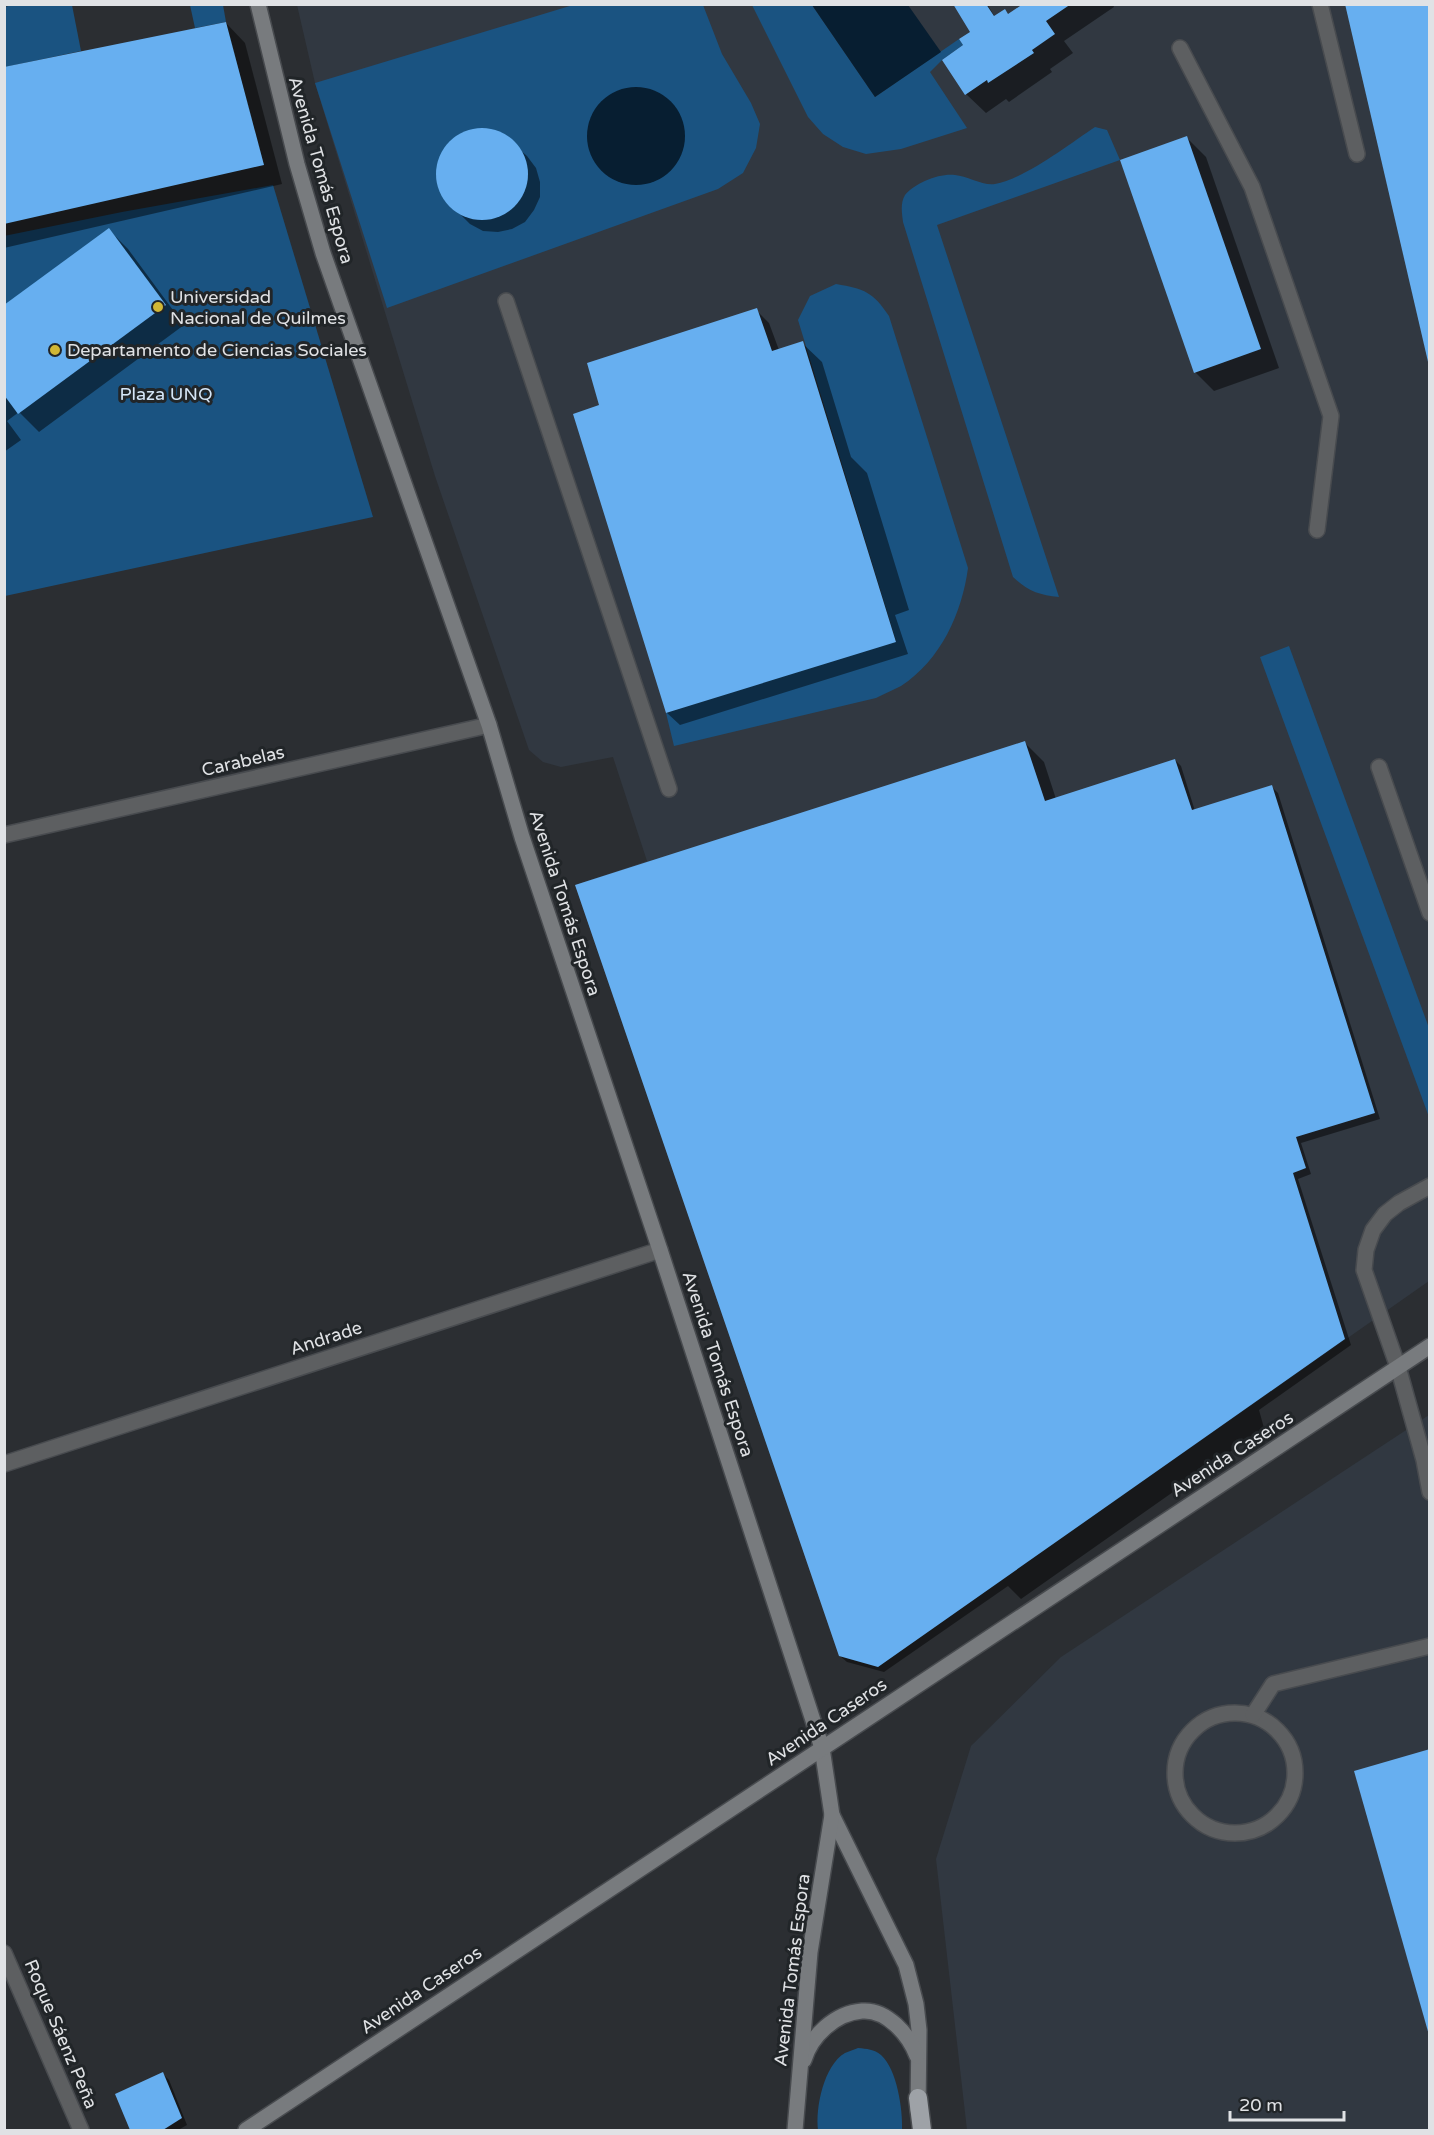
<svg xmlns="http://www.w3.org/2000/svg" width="1434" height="2135" font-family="'Varela Round',sans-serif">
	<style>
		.built { fill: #313841 }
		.green { fill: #1a5381 }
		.water { fill: #071e31 }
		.shadow { fill: #0007 }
		.building { fill: #67aff0 }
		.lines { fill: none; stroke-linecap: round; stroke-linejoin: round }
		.lane-casing { stroke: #484b4f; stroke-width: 18 }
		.street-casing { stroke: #484b4f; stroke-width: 18 }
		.secondary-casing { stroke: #484b4f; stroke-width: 18 }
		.highway-casing { stroke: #484b4f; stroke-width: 21 }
		.lane { stroke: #5d5f61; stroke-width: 15 }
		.street { stroke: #5d5f61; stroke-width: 15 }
		.secondary { stroke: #787b7e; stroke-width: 15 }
		.highway { stroke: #9ea2a7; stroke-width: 18 }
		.poi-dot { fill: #d1b736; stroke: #212528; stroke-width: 2 }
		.labels { text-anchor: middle; stroke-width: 6; stroke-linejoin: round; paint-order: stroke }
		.street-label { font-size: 18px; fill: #e0e2e5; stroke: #212528 }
		.poi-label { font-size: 18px; fill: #e0e2e5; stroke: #212528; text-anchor: start }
		.park-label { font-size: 18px; fill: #d5e6f7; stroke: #212528 }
	</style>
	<rect width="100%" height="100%" fill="#2b2e32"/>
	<g class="built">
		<path d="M297,5H1429V1281L878,1667L839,1656L575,885L647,861L613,757L561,767L543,762L529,750L435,476L315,83Z"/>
		<path d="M1429,1415V2130H967L936,1859L971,1746L1061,1657Z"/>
	</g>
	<g class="green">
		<path d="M15,4L72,5L81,51L5,67V7Z"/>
		<path d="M190,5H223L226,22L195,28Z"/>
		<path d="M573,5H703L722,54L751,103L760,124L756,148L743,173L718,189L387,308L315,83Z"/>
		<path d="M752,5H812L875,97L959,39L963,45L942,60L930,72L967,128L901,149L866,154L843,147L823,134L808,117Z"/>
		<path d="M1095,127L1107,130L1120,160L937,225L1059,597C1039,595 1028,591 1013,577L903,222C902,214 900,203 905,195C915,183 939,173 955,175C967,176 983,186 995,184C1026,178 1068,145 1095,127Z"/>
		<path d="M273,185L373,517L5,596L4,236L122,212Z"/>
		<path d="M836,284C865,289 873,292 889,316L968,568C962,613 941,660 901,686C893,690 884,694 876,698L674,746L666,713L896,641L798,320L810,296Z"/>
		<path d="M1289,646L1429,1028V1117L1260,657Z"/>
		<path d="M858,2048C867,2049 874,2049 881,2055C897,2069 903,2110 902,2130H818C815,2108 824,2065 845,2053C849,2051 854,2050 858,2048Z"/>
	</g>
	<g class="water">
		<path d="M812,5H908L941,52L875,97Z"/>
		<circle cx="636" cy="136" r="49"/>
	</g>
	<g class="shadow">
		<path d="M954,4H987L995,17L1009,15L1025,4H1113L1114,7L1064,41L1073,53L1050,69L1052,72L1009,102L1006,99L986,113L966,94L965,46L973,32Z"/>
		<path d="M226,23L245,43L282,184L4,248V68Z"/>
		<path d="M488,129L502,134L527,156L536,168L540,182V197L534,210L525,222L512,229L498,232L483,231L470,224L460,214L446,201L439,187L437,172L440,158L447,145L459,135L473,130Z"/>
		<path d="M1186,137L1206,157L1279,368L1214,391L1195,372Z"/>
		<path d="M109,230L128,249L184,325L39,432L19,412L7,421L21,440L4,452V307Z"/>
		<path d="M756,310L769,323L779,350L802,343L822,362L851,457L867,473L909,610L895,615L908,654L680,725L667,713L575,415L602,406Z"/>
		<path d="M1024,742L1044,762L1056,799L1175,760L1181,766L1195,811L1272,787L1278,793L1380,1119L1301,1143L1311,1174L1298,1179L1351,1345L1259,1410L1264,1428L1021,1599L1008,1586L884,1672L847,1662L840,1656Z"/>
		<path d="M163,2074L169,2080L187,2125L178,2130H131L117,2095Z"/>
	</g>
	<g class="building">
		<path d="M953,4H986L994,16L1005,9L1008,14L1023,4H1071L1046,21L1055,34L1032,50L1034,53L988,83L987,80L965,95L942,60L963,45L959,39L970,32Z"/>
		<path d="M1345,4H1430V366H1429Z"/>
		<path d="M226,22L264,165L4,224V67Z"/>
		<circle cx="482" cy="174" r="46"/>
		<path d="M1187,136L1261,349L1194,373L1120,160Z"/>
		<path d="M109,228L166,305L18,414L4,395V305Z"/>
		<path d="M757,308L772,351L803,341L896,642L666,713L573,414L599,405L587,363Z"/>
		<path d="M1025,741L1045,801L1175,759L1192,810L1272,785L1375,1113L1296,1137L1306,1168L1293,1173L1345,1339L878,1667L839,1656L575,885Z"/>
		<path d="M1430,1749V2035H1429L1354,1771Z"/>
		<path d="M163,2072L182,2118L163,2130H130L115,2094Z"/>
	</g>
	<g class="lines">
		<g class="lane-casing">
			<g id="lane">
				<path d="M1320,4L1357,154"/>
				<path d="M1180,48L1252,187L1331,416L1317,530"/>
				<path d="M506,301L669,789"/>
				<path d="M1379,767L1430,913"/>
				<path d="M1430,1186L1399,1203L1385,1214L1373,1230L1366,1250L1364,1270L1398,1367L1424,1460L1430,1492"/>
				<circle cx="1235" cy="1773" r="60"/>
				<path d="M1253,1715L1273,1684L1430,1646"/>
			</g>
		</g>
		<g class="street-casing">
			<g id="street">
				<path d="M4,835L489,725"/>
				<path d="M4,1464L660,1250"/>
				<path d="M4,1953L81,2130"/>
			</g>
		</g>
		<g class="secondary-casing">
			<g id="secondary">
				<path d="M258,4L297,164L323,253L489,725L522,837L660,1250L822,1748L832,1815L906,1965L916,2004L919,2030L918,2110"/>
				<path d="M804,2060C811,2036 835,2013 862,2011C887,2009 909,2035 917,2056"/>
				<path d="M246,2130L1430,1346"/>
				<path d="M795,2130L810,1952L832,1815"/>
			</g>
		</g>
		<g class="highway-casing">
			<path id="highway" d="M918,2098L922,2130"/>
		</g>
		<use href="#lane" class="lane"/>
		<use href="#street" class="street"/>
		<use href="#secondary" class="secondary"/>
		<use href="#highway" class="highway"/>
	</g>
	<g class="poi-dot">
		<circle cx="158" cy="307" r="6"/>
		<circle cx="55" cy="350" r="6"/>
	</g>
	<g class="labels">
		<g class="street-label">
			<text transform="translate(321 170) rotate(74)" y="6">Avenida Tomás Espora</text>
			<text transform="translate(243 761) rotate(-13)" y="6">Carabelas</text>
			<text transform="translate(565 903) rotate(72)" y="6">Avenida Tomás Espora</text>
			<text transform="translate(326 1338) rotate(-18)" y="6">Andrade</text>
			<text transform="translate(718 1364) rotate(72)" y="6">Avenida Tomás Espora</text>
			<text transform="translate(1232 1454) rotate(-33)" y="6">Avenida Caseros</text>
			<text transform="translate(826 1722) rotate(-34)" y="6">Avenida Caseros</text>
			<text transform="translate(792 1970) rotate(-83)" y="6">Avenida Tomás Espora</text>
			<text transform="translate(421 1990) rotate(-34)" y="6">Avenida Caseros</text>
			<text transform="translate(61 2034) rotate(67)" y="6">Roque Sáenz Peña</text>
		</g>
		<g class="poi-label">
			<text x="170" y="303">Universidad<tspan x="170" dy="21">Nacional de Quilmes</tspan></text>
			<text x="67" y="356">Departamento de Ciencias Sociales</text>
		</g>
		<g class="park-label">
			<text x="166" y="400">Plaza UNQ</text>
		</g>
	</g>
	<rect width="1434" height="2135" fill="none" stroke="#e0e2e5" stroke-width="12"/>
	<path d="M1230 2111v9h114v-9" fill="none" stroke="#e0e2e5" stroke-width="3"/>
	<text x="1239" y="2111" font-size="18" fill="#e0e2e5" stroke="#212528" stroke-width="4.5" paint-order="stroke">20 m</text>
</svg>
